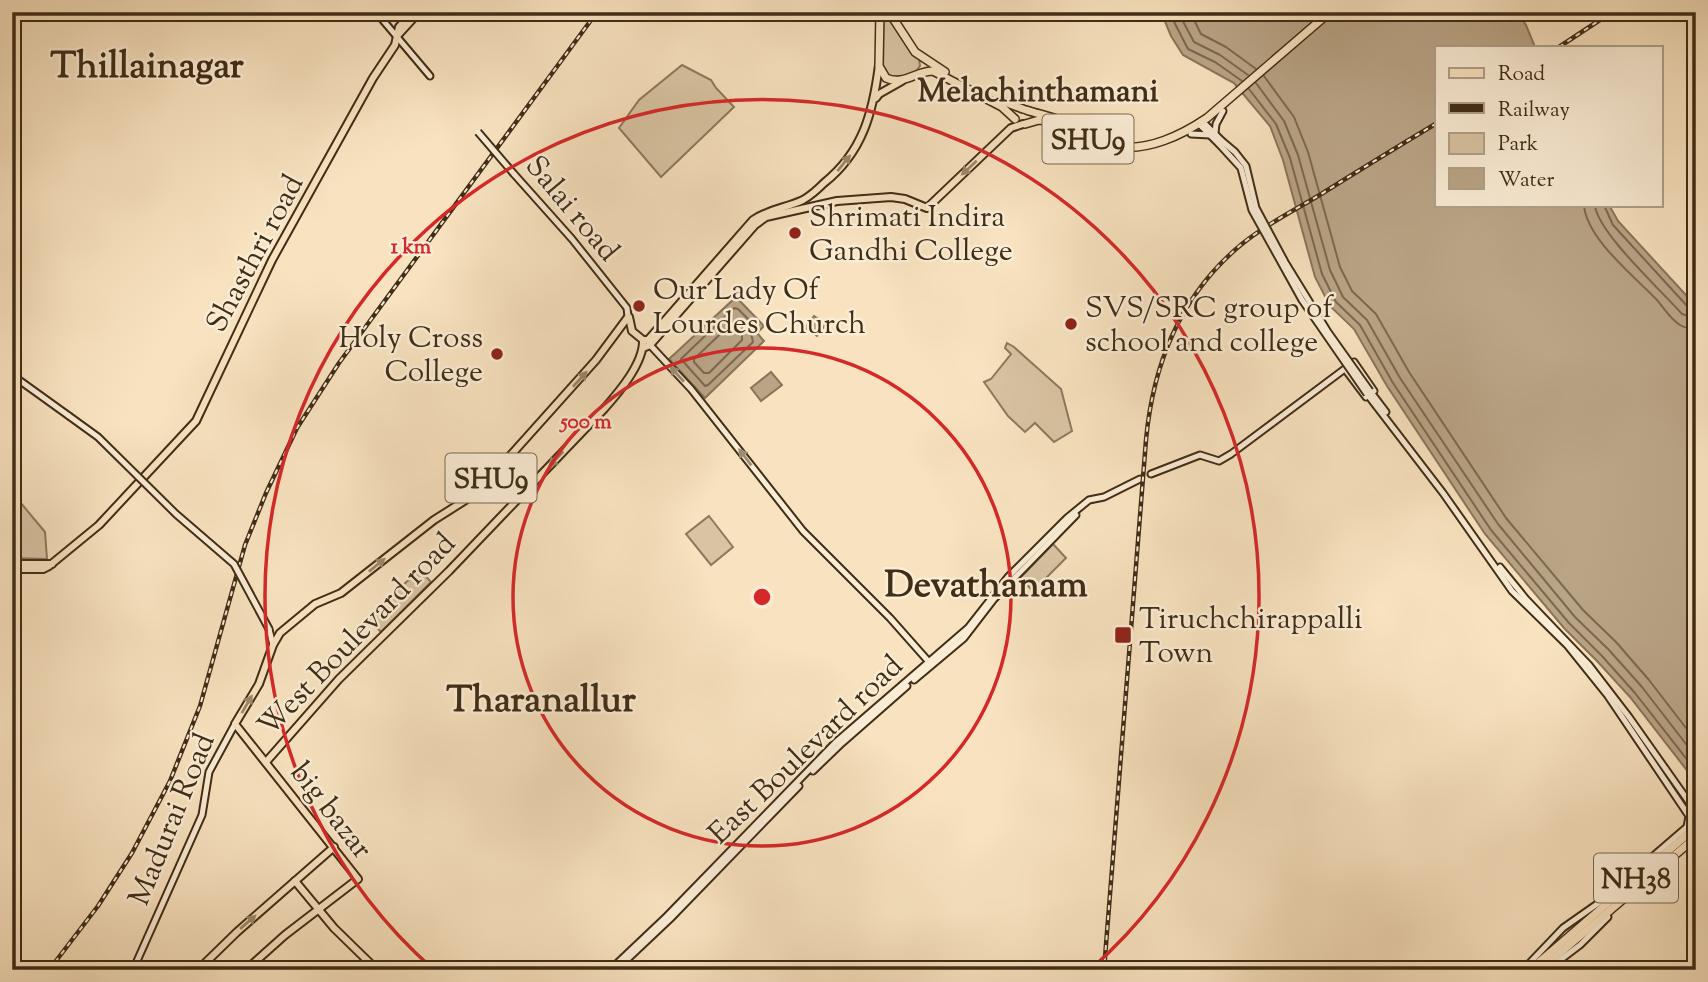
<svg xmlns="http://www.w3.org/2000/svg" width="1708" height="982" font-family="'Sorts Mill Goudy',serif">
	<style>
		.green { fill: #d9c3a2; stroke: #8c785c; stroke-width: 2 }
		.water { fill: #b9a486; stroke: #897459; stroke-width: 2 }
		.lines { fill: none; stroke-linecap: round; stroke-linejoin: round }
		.shore { stroke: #7c684e; stroke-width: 2 }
		.secondary-casing { stroke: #402d16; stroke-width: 9 }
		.primary-casing { stroke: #402d16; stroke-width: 10 }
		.trunk-casing { stroke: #402d16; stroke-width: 10 }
		.secondary { stroke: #faecd5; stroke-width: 5 }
		.primary { stroke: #f8e2bf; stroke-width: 6 }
		.trunk { stroke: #f8e2bf; stroke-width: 7 }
		.rail-casing { stroke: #402d16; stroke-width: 4.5 }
		.rail { stroke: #faecd5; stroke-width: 2; stroke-dasharray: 5; stroke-linecap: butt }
		.secondary-bridge-casing { stroke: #402d16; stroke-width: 9; stroke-linecap: butt }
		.secondary-bridge { stroke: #faecd5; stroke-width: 5 }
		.oneway { fill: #9c886a }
		.oneway2 { fill: #9d8c76 }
		.ring { fill: none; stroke: #d62828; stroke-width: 3.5 }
		.poi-dot { fill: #8f2418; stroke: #faecd5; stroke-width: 2.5 }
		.labels { text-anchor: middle; stroke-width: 5; stroke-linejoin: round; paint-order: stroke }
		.shield { fill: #faecd5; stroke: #78664f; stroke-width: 2 }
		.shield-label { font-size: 28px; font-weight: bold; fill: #402d16 }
		.street-label { font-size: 30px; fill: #402d16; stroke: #faecd5 }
		.poi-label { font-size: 30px; fill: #402d16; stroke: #faecd5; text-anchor: start }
		.neighbourhood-label { font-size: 32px; font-weight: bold; fill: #402d16; stroke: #faecd5 }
		.district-label { font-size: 37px; font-weight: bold; fill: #402d16; stroke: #faecd5 }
		.centre { fill: #d62828; stroke: #faecd5; stroke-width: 3.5 }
		.ring-label { font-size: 21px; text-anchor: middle; font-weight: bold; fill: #d62828; stroke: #faecd5; stroke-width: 5; stroke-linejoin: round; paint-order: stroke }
	</style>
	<rect width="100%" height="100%" fill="#f8e2bf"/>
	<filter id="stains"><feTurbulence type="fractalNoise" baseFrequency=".00286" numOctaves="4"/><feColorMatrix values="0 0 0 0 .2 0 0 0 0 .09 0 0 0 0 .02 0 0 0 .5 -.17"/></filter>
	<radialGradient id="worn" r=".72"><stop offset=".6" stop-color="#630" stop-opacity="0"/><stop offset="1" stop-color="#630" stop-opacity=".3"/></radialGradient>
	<g class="green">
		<path d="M888,16L919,58L920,66C913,77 901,81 889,79L879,64L883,17Z"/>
		<path d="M682,65L711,80L716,88L734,107L661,177L619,128L639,100Z"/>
		<path d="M1007,343L1014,347L1061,389L1072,431L1054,442L1035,423L1025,432L1008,416L984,382L991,379L1011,354L1005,348Z"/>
		<path d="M20,502L45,532L47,559L12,558V509Z"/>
		<path d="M709,516L733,547L711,565L686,534Z"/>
		<path d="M1053,544L1066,558L1033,591L1020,578Z"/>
		<path d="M420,570L431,582L381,632L367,617Z"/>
	</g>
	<g class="water">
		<path d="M1161,12H1517L1526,25L1535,47H1437V205H1609L1618,221L1696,306V782L1630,697L1597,661L1564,628L1485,534L1387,386L1354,329L1330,306L1315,277L1283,160L1270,126L1234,83L1183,55L1171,36Z"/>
		<path d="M736,297L764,326L757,333L764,341L705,398L669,359Z"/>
		<path d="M814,316L826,324L817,336L805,328Z"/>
		<path d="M771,372L782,385L761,401L751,388Z"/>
	</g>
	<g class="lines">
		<g class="shore">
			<path d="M1169,12L1188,49L1215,62L1242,81"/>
			<path d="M1178,12L1194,42L1220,55L1248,75"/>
			<path d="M1190,12L1201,34L1226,47L1256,69"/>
			<path d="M1264,76L1294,117L1308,152L1340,267L1352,291L1376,314L1409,372L1506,518L1583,610L1616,642L1649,680L1696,741"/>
			<path d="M1256,83L1284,121L1298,155L1330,270L1343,297L1367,320L1400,378L1498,524L1575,617L1609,650L1642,687L1696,757"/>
			<path d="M1249,89L1276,124L1290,158L1322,274L1336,302L1360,325L1393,383L1491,530L1569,623L1602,656L1635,693L1696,771"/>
			<path d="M1584,205C1586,238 1635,277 1657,300C1664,308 1670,319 1680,325C1685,328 1690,329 1696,329"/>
			<path d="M1595,205C1597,232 1662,291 1682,314L1696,318"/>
			<path d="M1604,205L1613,225L1688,307L1696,309"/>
			<path d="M734,308L738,309L753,324L751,333L753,342L708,385L705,386L681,359Z"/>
			<path d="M734,321H738L742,327V340L709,373H704L694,362V359Z"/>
		</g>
		<g class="secondary-casing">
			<g id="secondary">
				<path d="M376,12L430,76"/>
				<path d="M1203,122L1222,141"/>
				<path d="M1199,124L1219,144"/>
				<path d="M1215,133L1216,124L1223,111"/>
				<path d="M1191,134L1210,135"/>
				<path d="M514,174L572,239L627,308L628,317"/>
				<path d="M650,345L691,389L803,531L890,618L929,662"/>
				<path d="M1345,369L1366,397"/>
				<path d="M12,375L69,416"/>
				<path d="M1370,391L1386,412"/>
				<path d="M1367,394L1443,493L1512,591L1567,645L1608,696L1689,816L1687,827L1600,902L1563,928L1523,970"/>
				<path d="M1151,474L1200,455L1219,461L1231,454L1354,362L1374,391"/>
				<path d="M1500,567L1526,599L1589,665L1629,717L1696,812"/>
				<path d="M269,629L273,645"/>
				<path d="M914,680L964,638L994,599L1076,515"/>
				<path d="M813,771L842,743L907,686"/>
				<path d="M133,970L202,815L209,772L235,724"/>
				<path d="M610,970L667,916L835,743L968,628L1008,577L1067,518L1089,500L1104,497L1140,479"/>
				<path d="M616,970L670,919L799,786"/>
				<path d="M1547,970L1580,945L1608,917"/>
			</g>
		</g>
		<g class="primary-casing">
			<g id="primary">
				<path d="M398,35L419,12"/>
				<path d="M876,98L879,94L902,81"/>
				<path d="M629,317L632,331L643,340H648L753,220C769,209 786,208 803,200C810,196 818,189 824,183C863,152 873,112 879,65"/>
				<path d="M643,348L650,345L755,225L766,217L837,201L891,197L905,199L927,208L1011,128L1023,124"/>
				<path d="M12,564H52"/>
				<path d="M12,569H43L49,566L99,525L196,421L272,260L373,78L395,45L399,27L413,12"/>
				<path d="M266,762L339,679L449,571L604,409C619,392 644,363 643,340"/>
				<path d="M295,881L334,928L377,970"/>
				<path d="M198,970L237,932L334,847"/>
				<path d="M246,970L285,935L358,879L235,724L259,684L273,645L280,633L315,604L341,593L434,520L464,501L485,484L596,360L628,317"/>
			</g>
		</g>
		<g class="trunk-casing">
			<g id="trunk">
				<path d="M880,12L879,66L886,78C903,86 916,71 933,71L1002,107L1015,119"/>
				<path d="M889,12L915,52L945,72"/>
				<path d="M999,100L1023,109"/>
				<path d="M1026,110C1038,114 1050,116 1062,121C1079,129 1097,142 1116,146C1147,152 1182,135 1207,118L1330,12"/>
				<path d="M1025,124L1039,120L1049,121"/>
				<path d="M1530,970L1696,827"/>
				<path d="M1540,970L1696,837"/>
			</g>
		</g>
		<use href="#secondary" class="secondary"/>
		<use href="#primary" class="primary"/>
		<use href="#trunk" class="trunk"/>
		<g class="rail-casing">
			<g id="rail">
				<path d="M1559,47L1612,12"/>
				<path d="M49,970L98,906L132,853L170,781L200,706L245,545L266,493L297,428L339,363L597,12"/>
				<path d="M1104,970L1146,440C1153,364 1181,294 1242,244C1265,225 1293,211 1318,196C1358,171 1397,147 1437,123"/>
			</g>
		</g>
		<use href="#rail" class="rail"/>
		<g class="secondary-bridge-casing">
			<g id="secondary-bridge">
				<path d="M478,132L514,174"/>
				<path d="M1222,141L1235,152L1246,166L1256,208L1285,262L1328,332L1370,391"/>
				<path d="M1219,144L1241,168L1252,210L1302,300L1367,394"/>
				<path d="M69,416L98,437L176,514L234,564L269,629"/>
			</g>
		</g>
		<use href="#secondary-bridge" class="secondary-bridge"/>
	</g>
	<defs><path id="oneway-solid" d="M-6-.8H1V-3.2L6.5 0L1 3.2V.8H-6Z" transform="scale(1.75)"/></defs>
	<g class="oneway">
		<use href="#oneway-solid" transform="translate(844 163) rotate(-51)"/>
		<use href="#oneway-solid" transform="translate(969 168) rotate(137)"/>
		<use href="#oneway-solid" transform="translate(580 379) rotate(-48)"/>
		<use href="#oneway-solid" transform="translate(556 459) rotate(134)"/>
		<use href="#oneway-solid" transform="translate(377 565) rotate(-39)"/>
		<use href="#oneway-solid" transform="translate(247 704) rotate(-60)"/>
		<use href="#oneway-solid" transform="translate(248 922) rotate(-41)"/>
	</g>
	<g class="oneway2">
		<use href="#oneway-solid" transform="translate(677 374) rotate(-132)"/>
		<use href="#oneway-solid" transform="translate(745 457) rotate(-127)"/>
	</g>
	<g class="ring">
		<circle cx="762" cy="597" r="249"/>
		<path d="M433 969A497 497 0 1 1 1091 969"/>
	</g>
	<g class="poi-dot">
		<circle cx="795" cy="233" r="7"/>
		<circle cx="639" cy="306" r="7"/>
		<circle cx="1071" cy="324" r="7"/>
		<circle cx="497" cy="354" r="7"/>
		<rect x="1114" y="626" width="18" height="18" rx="3.5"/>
	</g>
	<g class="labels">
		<g class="shield">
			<rect x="1042.5" y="114.5" width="91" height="49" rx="5"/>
			<rect x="445.5" y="453.5" width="91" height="49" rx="5"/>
			<rect x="1594" y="853.5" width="84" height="49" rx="5"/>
		</g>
		<g class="shield-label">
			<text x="1088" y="149">SHU9</text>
			<text x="491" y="488">SHU9</text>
			<text x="1636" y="888">NH38</text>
		</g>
		<g class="street-label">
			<text transform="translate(573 208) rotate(50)" y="10">Salai road</text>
			<text transform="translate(254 253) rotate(-62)" y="10">Shasthri road</text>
			<text transform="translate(356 634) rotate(-46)" y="10">West Boulevard road</text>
			<text transform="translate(805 749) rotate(-44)" y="10">East Boulevard road</text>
			<text transform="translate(332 810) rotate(52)" y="10">big bazar</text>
			<text transform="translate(171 819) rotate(-68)" y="10">Madurai Road</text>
		</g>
		<g class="poi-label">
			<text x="809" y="226">Shrimati Indira<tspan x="809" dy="34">Gandhi College</tspan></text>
			<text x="653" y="299">Our Lady Of<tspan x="653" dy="34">Lourdes Church</tspan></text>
			<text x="1085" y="317">SVS/SRC group of<tspan x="1085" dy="34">school and college</tspan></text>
			<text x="483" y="347" text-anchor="end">Holy Cross<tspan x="483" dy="34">College</tspan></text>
			<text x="1139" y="628">Tiruchchirappalli<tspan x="1139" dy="34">Town</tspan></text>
		</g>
		<g class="neighbourhood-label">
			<text x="1038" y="101">Melachinthamani</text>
		</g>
		<g class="district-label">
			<text x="147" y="77">Thillainagar</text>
			<text x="986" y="596">Devathanam</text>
			<text x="541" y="711">Tharanallur</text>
		</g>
	</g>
	<circle cx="762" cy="597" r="10" class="centre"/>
	<g class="ring-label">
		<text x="411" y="253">1 km</text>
		<text x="586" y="428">500 m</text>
	</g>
	<rect width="1708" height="982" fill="none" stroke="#f8e2bf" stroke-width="42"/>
	<rect x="14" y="14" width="1680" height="954" fill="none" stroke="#402d16" stroke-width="3.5"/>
	<rect x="21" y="21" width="1666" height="940" fill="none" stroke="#402d16" stroke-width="2"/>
	<rect x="1435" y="46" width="228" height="161" fill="#faecd5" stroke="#b0a089" stroke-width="2"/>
	<rect x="1449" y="68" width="35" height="10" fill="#f8e2bf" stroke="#b0a089" stroke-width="2"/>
	<text x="1498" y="80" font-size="21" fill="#402d16">Road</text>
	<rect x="1449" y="103" width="35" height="10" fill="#402d16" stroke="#b0a089" stroke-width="2"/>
	<text x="1498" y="116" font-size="21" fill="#402d16">Railway</text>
	<rect x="1449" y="133" width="35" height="21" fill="#d9c3a2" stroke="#b0a089" stroke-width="2"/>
	<text x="1498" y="150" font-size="21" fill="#402d16">Park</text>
	<rect x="1449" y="168" width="35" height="21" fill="#b9a486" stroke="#b0a089" stroke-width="2"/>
	<text x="1498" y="186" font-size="21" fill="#402d16">Water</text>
	<rect width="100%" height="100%" filter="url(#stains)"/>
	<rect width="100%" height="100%" fill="url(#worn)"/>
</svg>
